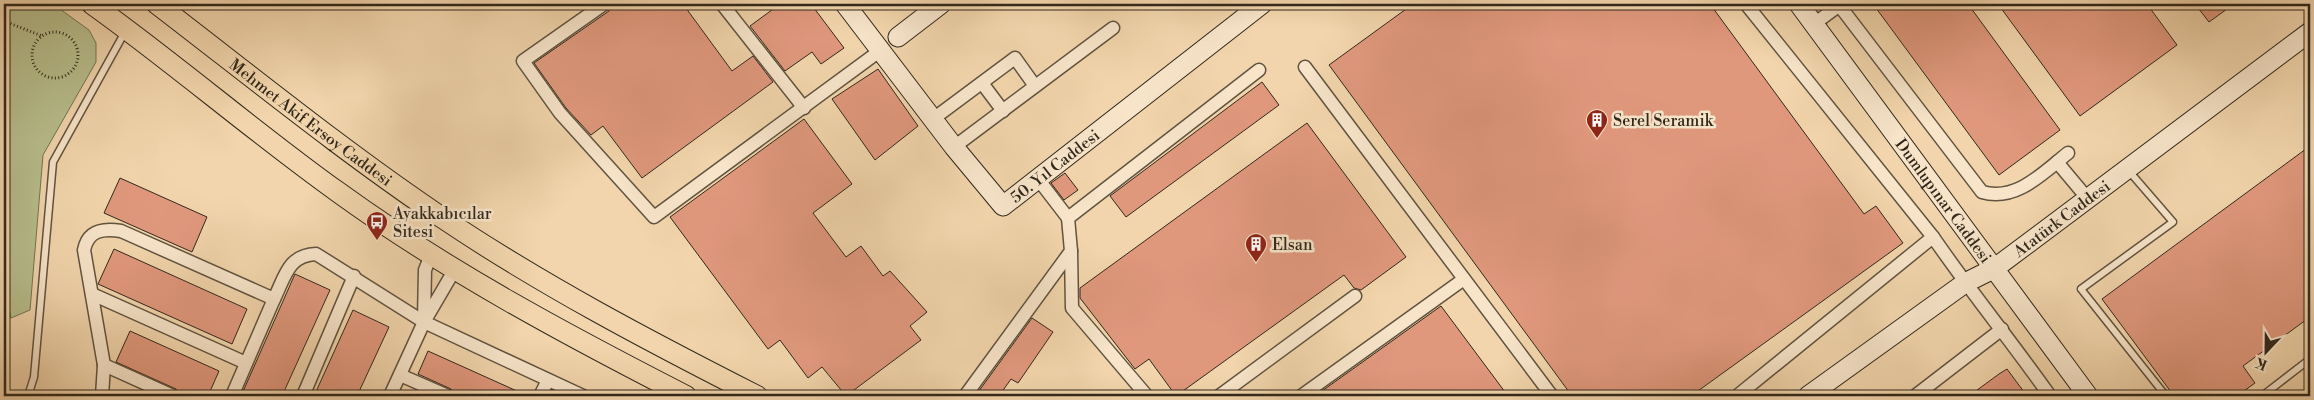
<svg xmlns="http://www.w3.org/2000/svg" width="2314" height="400" font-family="'Libre Bodoni',serif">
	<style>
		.green { fill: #b7be8c; stroke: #747354 }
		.building { fill: #e0987d; stroke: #31281c }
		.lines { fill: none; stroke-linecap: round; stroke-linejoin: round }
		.lane-casing { stroke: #615340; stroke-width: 9 }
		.street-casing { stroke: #615340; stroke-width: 15 }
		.secondary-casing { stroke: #31281c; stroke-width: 21 }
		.primary-casing { stroke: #31281c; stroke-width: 22 }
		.path { stroke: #31281c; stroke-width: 3; stroke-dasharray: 1 2.5; stroke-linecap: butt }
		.lane { stroke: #f7e4c9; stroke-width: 6 }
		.street { stroke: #f7e4c9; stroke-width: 12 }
		.secondary { stroke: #f7e4c9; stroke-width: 19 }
		.primary { stroke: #f2d5ac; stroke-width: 20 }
		.labels { text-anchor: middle; stroke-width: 5; stroke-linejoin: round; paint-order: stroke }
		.poi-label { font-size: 16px; fill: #31281c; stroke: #f7e4c9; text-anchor: start }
		.street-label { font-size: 16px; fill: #31281c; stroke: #f7e4c9 }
	</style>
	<rect width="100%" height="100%" fill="#f2d5ac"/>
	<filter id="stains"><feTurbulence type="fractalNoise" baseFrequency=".004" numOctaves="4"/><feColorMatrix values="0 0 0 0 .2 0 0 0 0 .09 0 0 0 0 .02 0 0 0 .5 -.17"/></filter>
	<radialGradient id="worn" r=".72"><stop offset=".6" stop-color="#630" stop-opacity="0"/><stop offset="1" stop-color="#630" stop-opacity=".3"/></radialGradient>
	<path class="green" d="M4,4H53L89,30L96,43V62L43,155L30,310L11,318L4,290Z"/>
	<g class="building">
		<path d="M613,4H683L732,71L753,56L773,82L642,178L603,126L591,135L566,108L534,63L609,11Z"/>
		<path d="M780,4H811L844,48L821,64L812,52L785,71L750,26Z"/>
		<path d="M1413,4H1710L1864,214L1876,206L1903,243L1691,396H1572L1329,65Z"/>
		<path d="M1873,4H1968L2060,130L1999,175Z"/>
		<path d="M1998,4H2147L2177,45L2080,116Z"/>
		<path d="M2195,4H2234L2209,22Z"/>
		<path d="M878,69L918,126L875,160L832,99Z"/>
		<path d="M1262,82L1279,105L1126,217L1110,196Z"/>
		<path d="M804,119L852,184L813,213L846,257L861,246L883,276L890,271L927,312L910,326L921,340L846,396L822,367L808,378L780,340L768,349L670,217Z"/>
		<path d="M1307,123L1406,257L1361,290L1354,288L1344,275L1176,396L1149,359L1135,369L1080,298V288Z"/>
		<path d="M2310,146V317L2243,366L2255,383L2237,396H2174L2102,299Z"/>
		<path d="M1065,173L1078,190L1064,200L1051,183Z"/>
		<path d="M120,178L207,217L192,252L104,213Z"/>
		<path d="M114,249L247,309L232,344L98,284Z"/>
		<path d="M295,274L330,290L282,396H241Z"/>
		<path d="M1441,306L1508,396H1315Z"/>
		<path d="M353,310L389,327L357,396H314Z"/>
		<path d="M1032,318L1053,332L1018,383L1011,379L999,396L976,395Z"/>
		<path d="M130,331L219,371L208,396H182L176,389L116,362Z"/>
		<path d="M428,351L528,396H456L451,389L418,374Z"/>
		<path d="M2007,369L2027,396H1969L1999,374Z"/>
	</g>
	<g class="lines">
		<g class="lane-casing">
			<g id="lane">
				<path d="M2128,170L2173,222L2081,289L2166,396"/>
				<path d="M28,396L34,377L53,162L126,30"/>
				<path d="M2262,396L2310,359"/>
			</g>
		</g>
		<g class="street-casing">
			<g id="street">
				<path d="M604,4L523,61L560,113L654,217L881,50"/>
				<path d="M722,4L804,108"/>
				<path d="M1839,5L1982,192C2016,202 2043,173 2068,153"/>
				<path d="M1814,24L1841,4"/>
				<path d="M1305,67L1552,396"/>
				<path d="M982,83L1003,111"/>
				<path d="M933,119L1015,58L1035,86"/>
				<path d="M954,147L1113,28"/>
				<path d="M2057,162L2088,199"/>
				<path d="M1038,179L1068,218"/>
				<path d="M1933,237C1970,291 2012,342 2050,396"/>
				<path d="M1071,251L1072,308L1147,396"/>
				<path d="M92,294L246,363"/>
				<path d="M424,319L425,270L431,255"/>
				<path d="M104,365L173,396"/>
				<path d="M400,375L448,396"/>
				<path d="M102,396L104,365L84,250C88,230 103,228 121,231L274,299C285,277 288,255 316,254L424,322L583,396"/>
				<path d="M232,396L274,299"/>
				<path d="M303,396L354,276"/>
				<path d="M390,396L424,322L455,269"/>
				<path d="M540,396L548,380"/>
				<path d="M965,396L1071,251L1068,218L1259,70"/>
				<path d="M1219,396L1355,296"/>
				<path d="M1301,396L1464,279"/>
				<path d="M1737,396L1933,237L1746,4"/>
				<path d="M1915,396L2002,329"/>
			</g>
		</g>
		<g class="secondary-casing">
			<g id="secondary">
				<path id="s1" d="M845,4L954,147L1003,206L1262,4"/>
				<path id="s2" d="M1799,4L2088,396"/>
				<path d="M898,37L941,4"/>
				<path id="s3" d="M1808,396L1965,283L1995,268L2310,32"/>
			</g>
		</g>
		<g class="primary-casing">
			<g id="primary">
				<path d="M92,4C176,64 254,132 338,192C447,271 567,335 686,396"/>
				<path id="s4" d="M157,4C251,76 343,151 441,217C542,285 649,341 757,396"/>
			</g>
		</g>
		<g class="path">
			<path d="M4,21L42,36"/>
			<circle cx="55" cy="55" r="23"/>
		</g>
		<use href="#lane" class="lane"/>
		<use href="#street" class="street"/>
		<use href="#secondary" class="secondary"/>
		<use href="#primary" class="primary"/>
	</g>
	<defs>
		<g id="building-pin" transform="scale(1.125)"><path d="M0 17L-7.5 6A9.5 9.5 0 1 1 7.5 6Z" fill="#8f2418" stroke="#f7e4c9"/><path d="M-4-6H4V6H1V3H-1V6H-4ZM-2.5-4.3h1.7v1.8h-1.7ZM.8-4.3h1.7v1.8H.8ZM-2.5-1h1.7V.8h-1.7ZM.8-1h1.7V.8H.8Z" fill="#fff"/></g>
		<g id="bus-pin" transform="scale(1.125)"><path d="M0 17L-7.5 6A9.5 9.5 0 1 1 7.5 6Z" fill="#8f2418" stroke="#f7e4c9"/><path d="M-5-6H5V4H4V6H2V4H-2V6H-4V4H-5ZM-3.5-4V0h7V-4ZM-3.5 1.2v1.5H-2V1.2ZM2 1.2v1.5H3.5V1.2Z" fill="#fff"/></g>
	</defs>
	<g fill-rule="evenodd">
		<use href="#building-pin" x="1597" y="120"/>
		<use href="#bus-pin" x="377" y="222"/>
		<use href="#building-pin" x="1256" y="244"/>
	</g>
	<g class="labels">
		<g class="poi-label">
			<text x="1613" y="126">Serel Seramik</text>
			<text x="393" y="219">Ayakkabıcılar<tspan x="393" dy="18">Sitesi</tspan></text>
			<text x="1272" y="250">Elsan</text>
		</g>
		<g class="street-label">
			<text dy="6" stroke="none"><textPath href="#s4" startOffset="194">Mehmet Akif Ersoy Caddesi</textPath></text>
			<text dy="6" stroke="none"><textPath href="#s1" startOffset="322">50. Yıl Caddesi</textPath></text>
			<text dy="6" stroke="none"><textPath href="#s2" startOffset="244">Dumlupınar Caddesi</textPath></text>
			<text dy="6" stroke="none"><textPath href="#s3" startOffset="310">Atatürk Caddesi</textPath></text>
		</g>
	</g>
	<rect width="2314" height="400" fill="none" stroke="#f2d5ac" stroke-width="20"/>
	<rect x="5" y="5" width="2304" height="390" fill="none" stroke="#31281c" stroke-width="2.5"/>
	<rect x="10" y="10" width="2294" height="380" fill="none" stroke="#31281c"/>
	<g transform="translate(2266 352) rotate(202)" stroke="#f7e4c9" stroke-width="4" paint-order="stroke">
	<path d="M0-4L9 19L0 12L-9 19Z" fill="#31281c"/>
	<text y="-8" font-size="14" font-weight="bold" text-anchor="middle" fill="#31281c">K</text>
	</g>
	<rect width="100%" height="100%" filter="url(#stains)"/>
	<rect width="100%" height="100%" fill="url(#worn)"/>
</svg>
